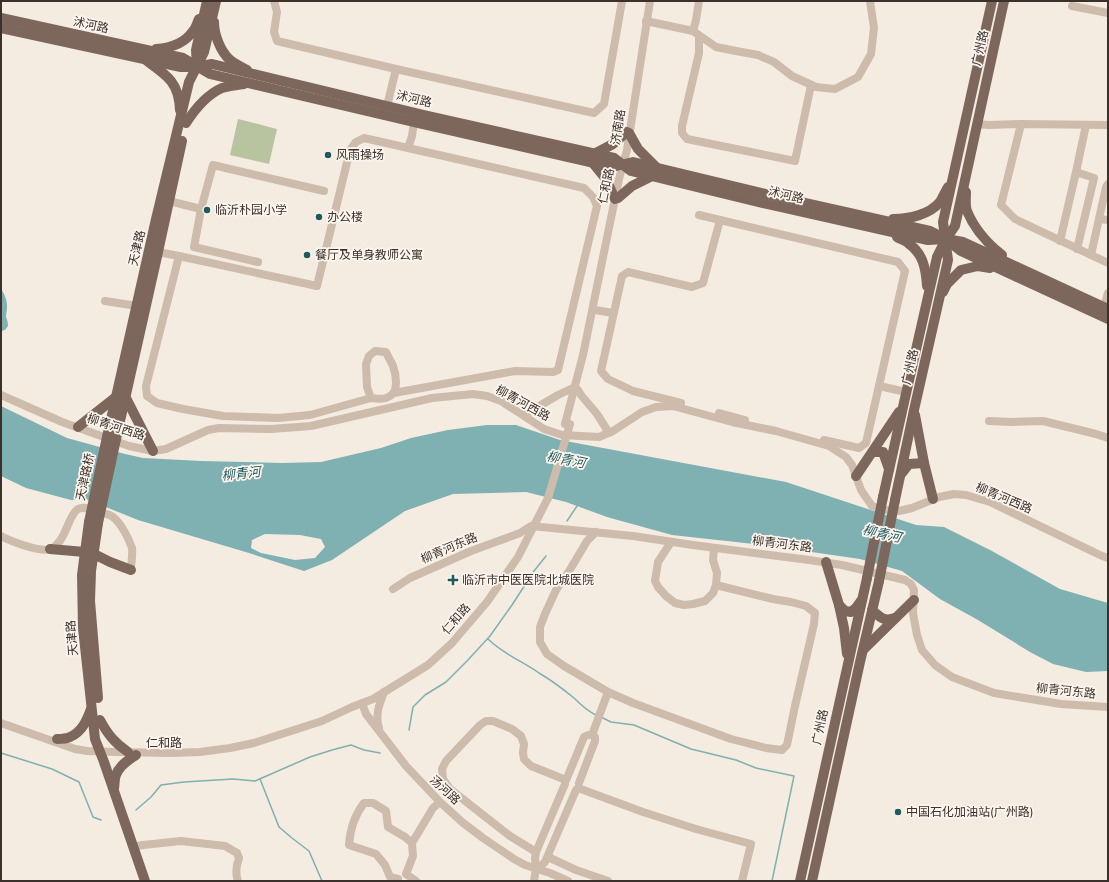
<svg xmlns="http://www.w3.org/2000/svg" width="1109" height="882" font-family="'Nunito Sans','Noto Sans SC',sans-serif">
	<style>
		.green { fill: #b8c4a0 }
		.water { fill: #7fb0b2; fill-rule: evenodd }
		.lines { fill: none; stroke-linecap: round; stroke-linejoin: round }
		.stream { stroke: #7fb0b2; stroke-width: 1.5 }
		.minor { stroke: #cdbbac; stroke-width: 8 }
		.major { stroke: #7d675c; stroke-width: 10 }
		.minor-bridge { stroke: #cdbbac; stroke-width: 8 }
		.major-bridge { stroke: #7d675c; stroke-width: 10 }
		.poi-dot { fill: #1f5a5e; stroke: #fbf5ee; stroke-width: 1.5 }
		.labels { text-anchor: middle; stroke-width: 3.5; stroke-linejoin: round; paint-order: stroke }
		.street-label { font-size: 12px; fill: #3b302b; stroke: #fbf5ee }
		.poi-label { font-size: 12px; fill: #3b302b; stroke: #fbf5ee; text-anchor: start }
		.water-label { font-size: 13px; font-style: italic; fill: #1f5a5e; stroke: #fbf5ee }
	</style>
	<rect width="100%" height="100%" fill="#f4ebe1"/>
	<path class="green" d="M238,119L277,129L269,164L230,155Z"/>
	<g class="water">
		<path d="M1,289C5,295 7,300 7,307C7,310 6,314 6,317C7,320 8,322 8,326L5,330L1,331Z"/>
		<path d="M1,406L67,438L125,454L143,458L201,461L282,463L321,462L381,448L411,438L448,430L487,425H516L560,440L786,482L916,525L944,527L990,550L1060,589L1108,603V671L1086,672L1053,664L1030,652L978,620L940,599L902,571L860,559L763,545L672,535L607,517L566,502L526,492L453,494L405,511L332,560L304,571L249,553L138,520L86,499L71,500L26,488L1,476ZM265,534L300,535L321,539L325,547L315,558L295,560L261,553L251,548L252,540Z"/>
	</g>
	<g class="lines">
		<g class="stream">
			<path d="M567,521L577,506"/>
			<path d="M488,639C503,654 522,661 539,673C551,680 563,689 574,698C581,705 587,711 596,715"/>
			<path d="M601,717L611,722L634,725L691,749L736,760L756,768L794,776L772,881"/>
			<path d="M409,730L413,707L425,695L446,682L467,661L490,636L512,605L534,571L546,556"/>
			<path d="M1,753L52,769L79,782L93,817L101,820"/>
			<path d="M260,779L279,827L292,838L309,851L322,881"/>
			<path d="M136,810L151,797L161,785L184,782L233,779L255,781L310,757L332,750L351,745L364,750L380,753"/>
		</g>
		<g class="minor">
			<path d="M274,1L277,12L274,32L277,41L396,69L594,113L604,104L622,1"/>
			<path d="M1072,6L1108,13"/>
			<path d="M646,21L693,31L716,47L736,51L758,55L774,62L792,76L816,87L835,89L858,77L871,54L874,28L870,1"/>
			<path d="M693,31L696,20L699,1"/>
			<path d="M699,36V53L682,126V133L687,139L795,161L811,85"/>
			<path d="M387,106L396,69"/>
			<path d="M977,124L989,125L1021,124L1108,125"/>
			<path d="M1021,124L1001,205L1015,219L1108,263"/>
			<path d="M408,148L412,136L414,122"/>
			<path d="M1076,172L1094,178L1077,249"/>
			<path d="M169,201L201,209"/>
			<path d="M699,215L898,262L905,271L866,443L859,448L824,440"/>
			<path d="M1099,219L1108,220"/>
			<path d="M1060,241L1076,172L1086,125"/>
			<path d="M158,252L179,256L146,386L147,396L157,403L183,409L223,416L278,418L310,415L371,398C377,399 385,400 390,396C399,391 396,374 393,366C391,361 388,357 386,352L375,351L369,356L366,364L367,387L371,398"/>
			<path d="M1091,255L1106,187L1108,184"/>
			<path d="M179,256L317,286L350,150L356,142L364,138L584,188L593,197L597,206L558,370L553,372L515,371L394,393"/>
			<path d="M258,262L194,247L201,209L213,165L324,191"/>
			<path d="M105,301L137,306"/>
			<path d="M1104,307L1108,293"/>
			<path d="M595,310L613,313"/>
			<path d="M879,386L906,392"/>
			<path d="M578,390L581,395L597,414L609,433"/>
			<path d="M1,395L62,422L129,446L153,451L166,449L208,430L219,428L271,429L311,426L432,398L473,394L487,396L501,401L544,429L562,435L599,437L613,431L642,412L656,407L673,406L732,422L776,431L829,446L846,457L852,465L861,490L872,506L884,510L899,511L912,508L939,497L954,494L966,495L990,502L1102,556L1108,558"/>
			<path d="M681,403L633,391L608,379L601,371L622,276L628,272L692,287L703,283L720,220"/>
			<path d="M719,413L745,420"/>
			<path d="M524,415L558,395L575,387"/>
			<path d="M989,421L1012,422L1043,421L1096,434L1108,438"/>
			<path d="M565,424L583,355L619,179L627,150L650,1"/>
			<path d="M596,532L587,541L568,573L556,590L545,614L540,627V642L547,654L564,666L608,692L633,703L731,739L766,748L782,750L787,745L795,706L814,624L815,613L806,606L791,602L773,599L716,585L717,573L713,560L714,548"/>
			<path d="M1,536C10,541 41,553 51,549C59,545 64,535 67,527C70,521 72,513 78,509C84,506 90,509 96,511C101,513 109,514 113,517C121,523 129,539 132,548C133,554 131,563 131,570"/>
			<path d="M671,542L658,562L655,581L658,587L666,596L675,603L684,605L693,604L705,601L713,593L716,585"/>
			<path d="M393,589L410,578L471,551L520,533L531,526L633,536L693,545L809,560L842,565L905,580L911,584L914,590L913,613L917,635L922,650L935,665L952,677L994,693L1061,704L1108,707"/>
			<path d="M362,703L366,714L406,766L440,802L462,822L483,838L514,859L525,865L550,873L568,881"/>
			<path d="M1,723L75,749L87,751L115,752L171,753L200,752L230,748L254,743L322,721L352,707L373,699L428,665L452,643L487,602L518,557L548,498"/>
			<path d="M379,728C375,715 379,705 384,692"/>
			<path d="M592,735L608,692"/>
			<path d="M567,778L584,737L588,735H592"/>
			<path d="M579,783L595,741V737L592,735"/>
			<path d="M578,788L643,812L696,829L751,844L742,881"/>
			<path d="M133,847L143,845L181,841L225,846L237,853L239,858C236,866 235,873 238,881"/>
			<path d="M536,852L510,836L450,789L443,779L442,769L446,761L480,725L486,721H493L512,729L521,736L524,744L523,753L524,759L531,766L566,780"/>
			<path d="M548,857L576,870L608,881"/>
			<path d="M536,868L541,866L545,862L576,790"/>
			<path d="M398,879L390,877L385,865L376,854L349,845C350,829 354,816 364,803H373L386,811L388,827L405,837L412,843"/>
			<path d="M416,881L406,874L413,856L412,843L433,808L440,802"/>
			<path d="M534,881L536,868L535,858L536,852L565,784"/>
		</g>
		<g class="major">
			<path d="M1,18L183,58L210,74L422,124L612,167L633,162L770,195L930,231L946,239L961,251L1108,319"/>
			<path d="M214,22C214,34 220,51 230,60C235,64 241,67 247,70"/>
			<path d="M1,28L181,67H197L212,64L424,115L614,158L631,171L767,204L928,240L946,239L963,242L1108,309"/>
			<path d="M156,49C170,48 185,43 193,31C196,28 197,23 199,19"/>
			<path d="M147,61C168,76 179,83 180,110"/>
			<path d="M197,66L196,50L207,1"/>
			<path d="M186,123C195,109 206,95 222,88C229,86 237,85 244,84"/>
			<path d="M629,133L638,149L656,167"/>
			<path d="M594,154L613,144L627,132"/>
			<path d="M593,163L606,179L615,199"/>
			<path d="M966,192C966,198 965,206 967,211C974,228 988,244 1002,255"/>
			<path d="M618,198L632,186L652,176"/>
			<path d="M893,219C909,219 929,215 940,202C943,197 945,192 948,187"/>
			<path d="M897,237C900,239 905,240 908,243C923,253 926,269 927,286"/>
			<path d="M943,292L947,284L961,270L978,266L990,268"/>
			<path d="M125,396L153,451"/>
			<path d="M915,415L924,463L933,499"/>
			<path d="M78,427L116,397"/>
			<path d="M107,437L156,219L189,82L204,52L216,1"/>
			<path d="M116,439L158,252L182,141"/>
			<path d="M873,452H883L889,469"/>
			<path d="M902,473L909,464L924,463"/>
			<path d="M856,476L899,412"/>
			<path d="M883,497L903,407L937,257L946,239L955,226L1004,1"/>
			<path d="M895,500L914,410L948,260L943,222L992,1"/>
			<path d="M89,522L82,575L83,628L95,739L104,762L145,881"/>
			<path d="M50,549L85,552"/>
			<path d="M94,554L110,562L131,570"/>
			<path d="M826,562L839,605L844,628L847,654"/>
			<path d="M839,605L845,611L851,612L856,608L861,601"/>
			<path d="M872,610C880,617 884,622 895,618"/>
			<path d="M863,650L914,600"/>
			<path d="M98,698L90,601L91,571L98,523"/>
			<path d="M100,720C108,735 115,743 128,752"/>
			<path d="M57,739C61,739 66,739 70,737C82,732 87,720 91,709"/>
			<path d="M114,788C115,784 114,779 116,775C119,766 128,760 136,755"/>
			<path d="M800,881L867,578"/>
			<path d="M812,881L860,662L879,581"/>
		</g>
		<path class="minor-bridge" d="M548,498L570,424"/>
		<g class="major-bridge">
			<path d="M89,522L107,437"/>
			<path d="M98,523L116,439"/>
			<path d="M867,578L883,497"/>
			<path d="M879,581L895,500"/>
		</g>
	</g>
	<g class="poi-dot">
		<circle cx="328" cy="155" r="4"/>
		<circle cx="207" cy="210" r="4"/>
		<circle cx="319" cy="217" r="4"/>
		<circle cx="307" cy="255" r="4"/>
		<path d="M451 574h4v4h4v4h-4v4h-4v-4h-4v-4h4z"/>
		<circle cx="898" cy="812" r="4"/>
	</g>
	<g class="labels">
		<g class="street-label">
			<text transform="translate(91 25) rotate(12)" y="4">沭河路</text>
			<text transform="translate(980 48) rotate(-77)" y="4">广州路</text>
			<text transform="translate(414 99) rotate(13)" y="4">沭河路</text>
			<text transform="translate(618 127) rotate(-81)" y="4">济南路</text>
			<text transform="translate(606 186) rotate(-78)" y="4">仁和路</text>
			<text transform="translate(786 195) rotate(13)" y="4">沭河路</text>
			<text transform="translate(137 248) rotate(-77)" y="4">天津路</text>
			<text transform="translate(910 367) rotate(-77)" y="4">广州路</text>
			<text transform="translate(523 403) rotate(29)" y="4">柳青河西路</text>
			<text transform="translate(116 427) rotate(18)" y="4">柳青河西路</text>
			<text transform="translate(85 477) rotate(-78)" y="4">天津路桥</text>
			<text transform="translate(1004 498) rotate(23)" y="4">柳青河西路</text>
			<text transform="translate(782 544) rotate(7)" y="4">柳青河东路</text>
			<text transform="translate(449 548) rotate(-23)" y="4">柳青河东路</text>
			<text transform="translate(456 619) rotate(-49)" y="4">仁和路</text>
			<text transform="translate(72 638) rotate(-95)" y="4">天津路</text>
			<text transform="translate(1066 691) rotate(6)" y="4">柳青河东路</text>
			<text transform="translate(820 727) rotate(-78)" y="4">广州路</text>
			<text x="164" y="747">仁和路</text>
			<text transform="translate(445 790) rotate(43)" y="4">汤河路</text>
		</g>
		<g class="poi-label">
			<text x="336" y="159">风雨操场</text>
			<text x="215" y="214">临沂朴园小学</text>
			<text x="327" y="221">办公楼</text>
			<text x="315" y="259">餐厅及单身教师公寓</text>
			<text x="462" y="584">临沂市中医医院北城医院</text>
			<text x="906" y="816">中国石化加油站(广州路)</text>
		</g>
		<g class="water-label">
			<text transform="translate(566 459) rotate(11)" y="5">柳青河</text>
			<text transform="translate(241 473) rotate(-6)" y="5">柳青河</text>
			<text transform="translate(882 533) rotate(13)" y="5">柳青河</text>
		</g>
	</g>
	<rect width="1109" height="882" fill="none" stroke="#3b302b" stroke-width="4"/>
</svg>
